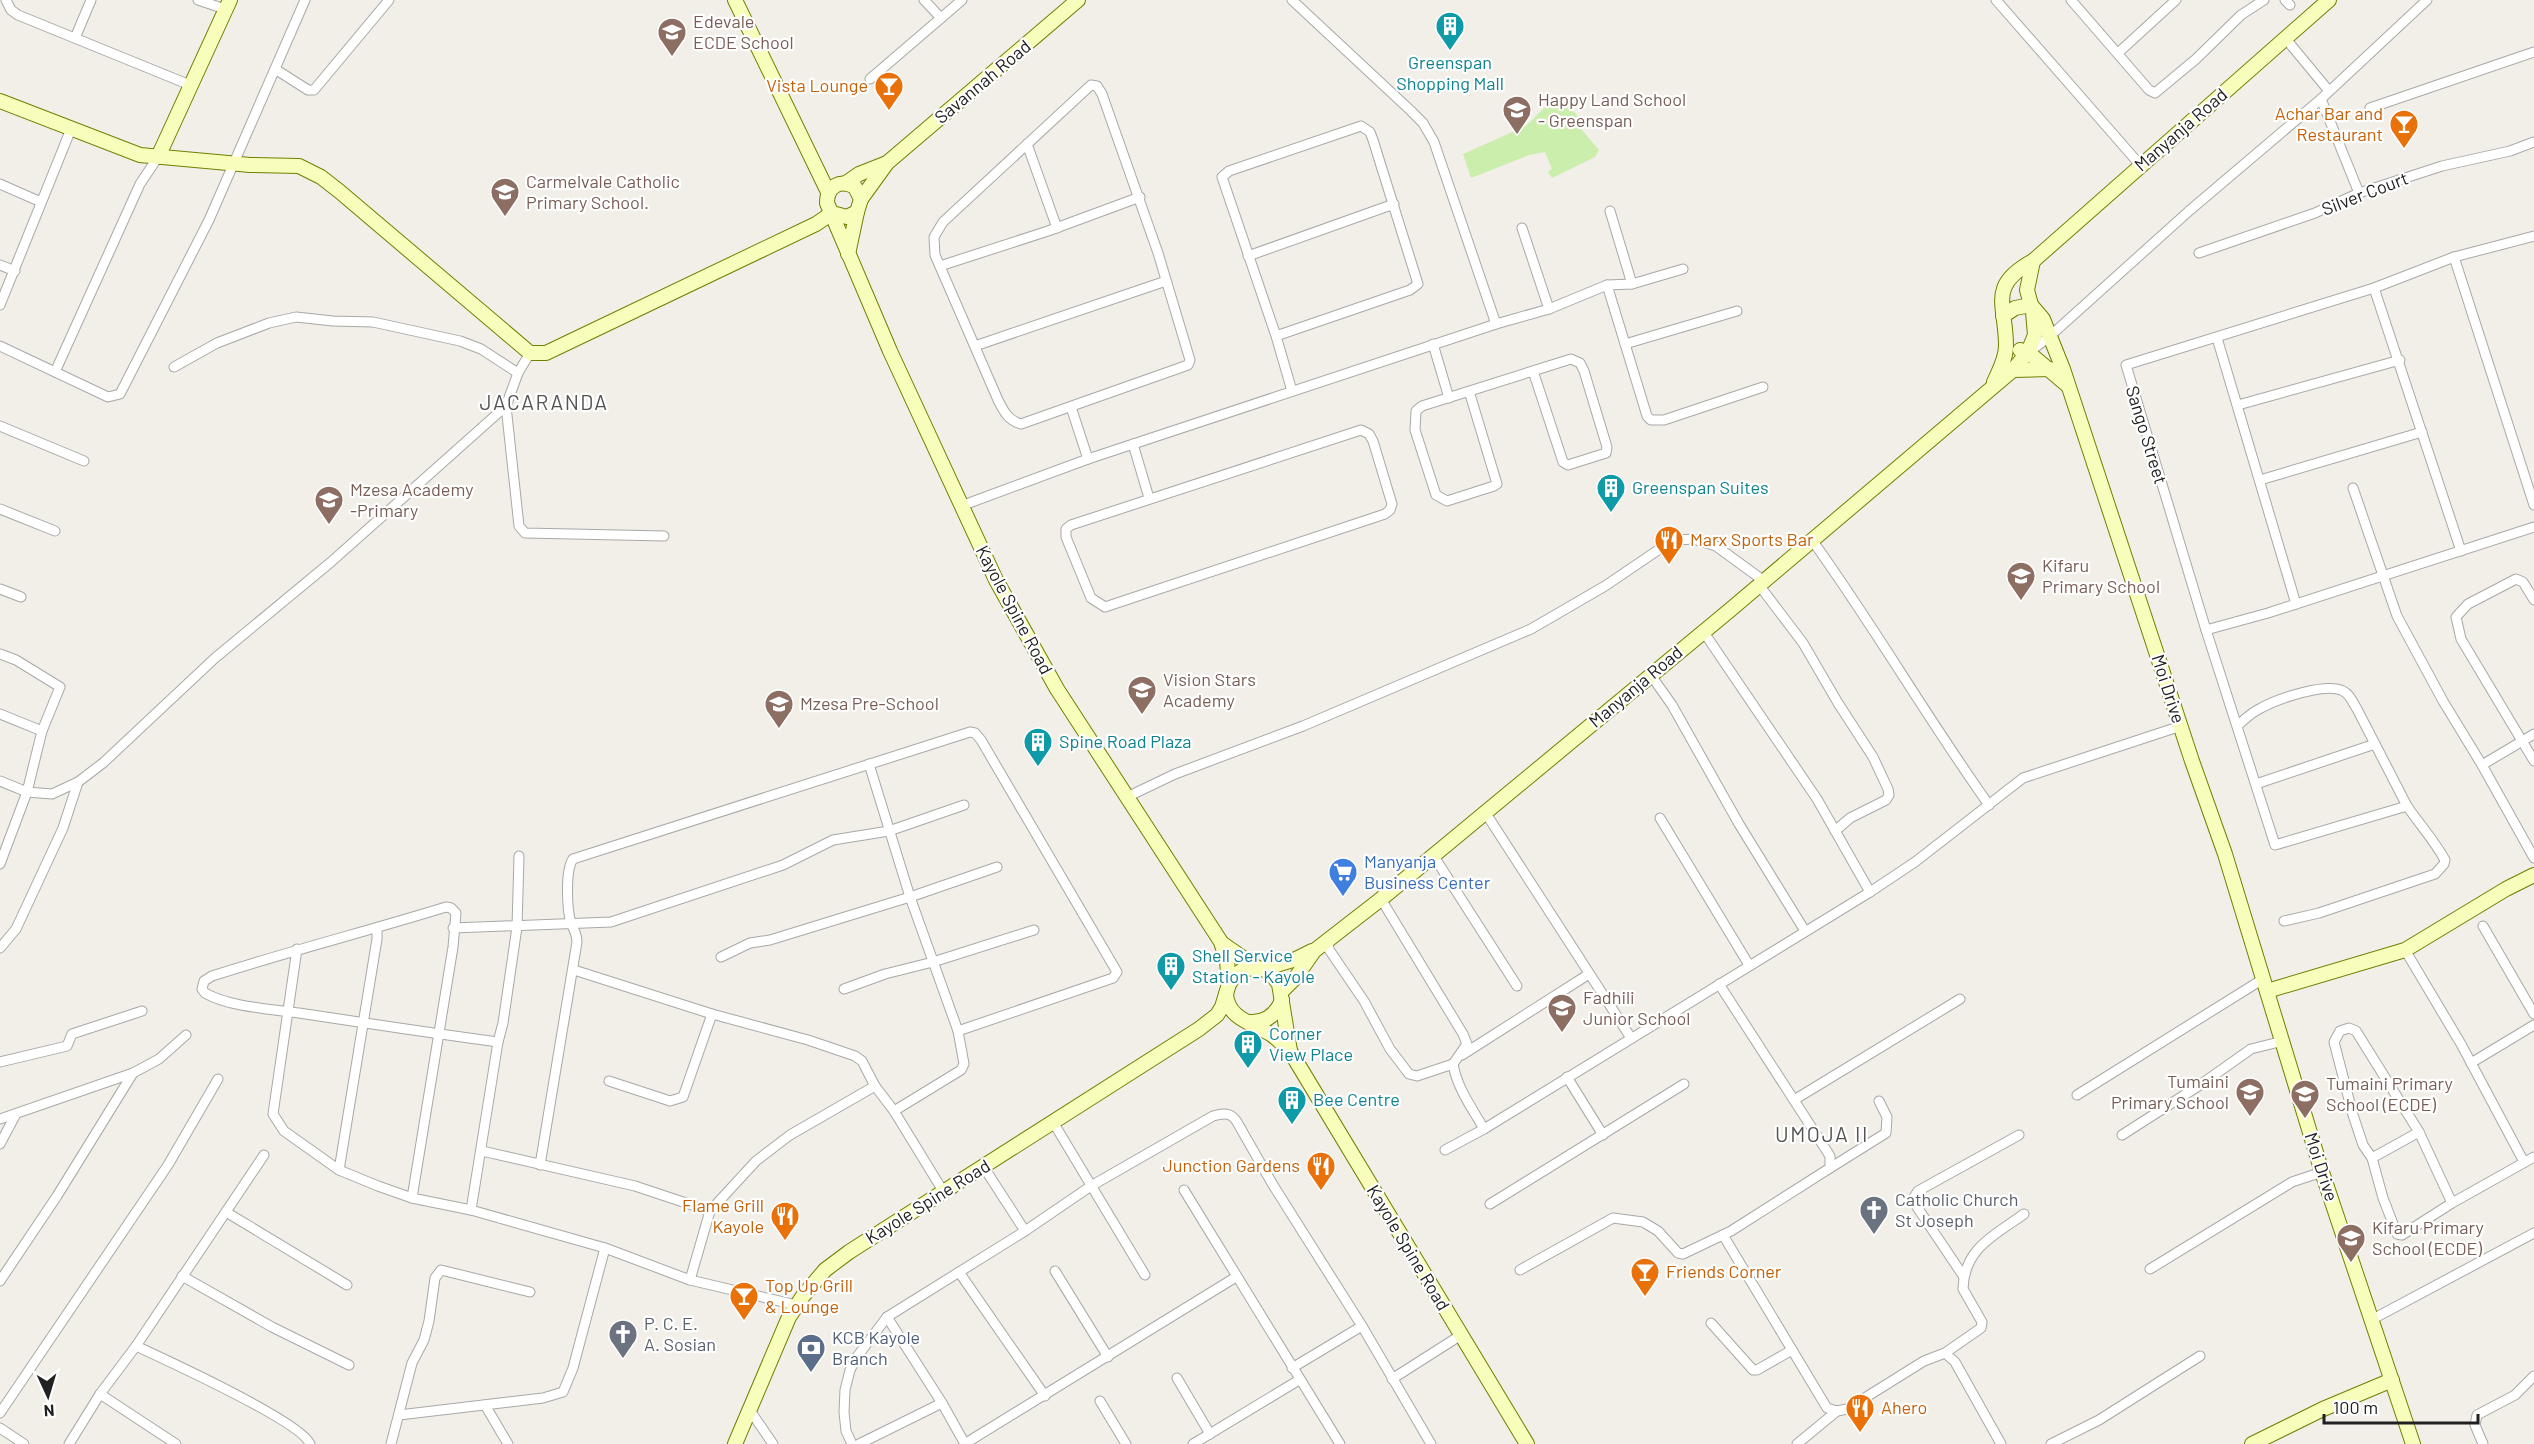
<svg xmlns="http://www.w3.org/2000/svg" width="2534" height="1444" font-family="Barlow,sans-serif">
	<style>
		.grass { fill: #cbeeac }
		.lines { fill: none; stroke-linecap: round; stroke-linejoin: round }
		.street-casing { stroke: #a8a8a8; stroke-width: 11 }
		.secondary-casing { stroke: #6f8000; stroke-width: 16 }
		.street { stroke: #fff; stroke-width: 9 }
		.secondary { stroke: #f8fdbb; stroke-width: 14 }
		.labels { text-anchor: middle; stroke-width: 4.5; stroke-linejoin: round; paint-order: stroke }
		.education-label { font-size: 18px; fill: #785e54; stroke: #fff; text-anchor: start }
		.culture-label { font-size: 18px; fill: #0d838f; stroke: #fff; text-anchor: start }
		.street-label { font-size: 18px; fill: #212121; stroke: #fff }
		.food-label { font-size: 18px; fill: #c56008; stroke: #fff; text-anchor: end }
		.shop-label { font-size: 18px; fill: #366cbe; stroke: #fff; text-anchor: start }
		.worship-label { font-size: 18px; fill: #5b616d; stroke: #fff; text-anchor: start }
		.service-label { font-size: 18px; fill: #4e5e75; stroke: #fff; text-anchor: start }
		.quarter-label { font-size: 21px; letter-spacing: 1.5px; fill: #545454; stroke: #fff }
	</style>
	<rect width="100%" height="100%" fill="#f2efe8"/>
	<path class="grass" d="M1556,96L1562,98L1582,121V130L1599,150L1595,157L1552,178L1548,172L1552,169L1545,152L1529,155L1471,178L1463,154L1526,126Z"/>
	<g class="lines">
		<g class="street-casing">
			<g id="street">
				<path d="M6,0L11,10L18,15L190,85"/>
				<path d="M198,0L225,9"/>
				<path d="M924,0L941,18"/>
				<path d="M1996,0L2141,166"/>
				<path d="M2071,0L2149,90L2155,93L2196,59L2241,15L2264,0"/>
				<path d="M2285,0L2290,5"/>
				<path d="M75,38L91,0"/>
				<path d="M2286,39L2329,91"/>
				<path d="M2118,53L2176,0"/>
				<path d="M275,69L308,90H314L389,0"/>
				<path d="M870,79L962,0"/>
				<path d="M1091,85L1097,86L1102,94L1158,253L1190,360L1188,365L1021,424C1008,420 1004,412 998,400L935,255L934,237L943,222Z"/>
				<path d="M2321,99L2359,193"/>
				<path d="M2370,108L2534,52"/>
				<path d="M1027,144L1057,228"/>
				<path d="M0,184L41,202"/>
				<path d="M1610,211L1632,284"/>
				<path d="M1522,228L1549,309"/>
				<path d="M2199,253L2315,213L2359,193L2442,166L2510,151L2534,142"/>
				<path d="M1248,256L1394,204"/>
				<path d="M2454,257L2534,505"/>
				<path d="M0,265L15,271"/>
				<path d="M940,266L1048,231L1140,197"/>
				<path d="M1607,285L1647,416L1651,420H1664L1763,387"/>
				<path d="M2374,288L2461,551"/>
				<path d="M0,305L71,129"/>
				<path d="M1496,324L1549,309L1607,285L1632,284L1683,269"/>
				<path d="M1276,336L1410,290L1418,284L1373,140L1370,132L1361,126L1229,171L1222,177L1276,336L1292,391"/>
				<path d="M2217,338L2296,604"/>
				<path d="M1433,344L1449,398"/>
				<path d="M1625,344L1737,311"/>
				<path d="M0,346L108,397L120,394L209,220L305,0"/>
				<path d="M975,346L1166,281"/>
				<path d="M2029,352L2049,337L2189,211L2321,99L2427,0"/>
				<path d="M530,353L518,373L506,406L519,526L525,533L664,536"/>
				<path d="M174,367L217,343L269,323L296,317L333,321L373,322L460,341L481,349L518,373"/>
				<path d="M55,372L140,184L158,157"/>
				<path d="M1469,391L1497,484L1494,486L1447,501L1436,495L1415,430L1416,411L1422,406L1571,359L1580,363L1584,371L1607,447L1606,453L1568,465L1563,462L1533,371"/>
				<path d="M2238,405L2400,360"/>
				<path d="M1071,407L1088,459"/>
				<path d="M0,426L84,461"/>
				<path d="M1361,430L1369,434L1373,441L1392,504L1390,510L1385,514L1105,607L1091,598L1066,537V529L1071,525Z"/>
				<path d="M1133,444L1149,498"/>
				<path d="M2260,480L2422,432"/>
				<path d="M2353,488L2397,616L2443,701L2482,765"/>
				<path d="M961,506L1088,459L1496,324L1434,142L1423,123L1410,110L1292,0"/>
				<path d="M0,509L55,531"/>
				<path d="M1812,540C1874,626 1927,718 1989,805"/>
				<path d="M1759,585L1803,643L1838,703L1873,757L1888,789L1889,795L1886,800L1850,818L1835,831"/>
				<path d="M0,589L21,597"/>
				<path d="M2534,600L2523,582L2516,579L2468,604L2456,617L2461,639L2534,761"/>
				<path d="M2206,630L2268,613L2534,527"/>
				<path d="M1703,631L1817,799L1870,892"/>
				<path d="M0,654L16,660L60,687L42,731L27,792L0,864"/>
				<path d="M1655,681L1672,705L1739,824L1805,931"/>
				<path d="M0,714L42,731"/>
				<path d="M2238,725C2245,719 2252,712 2261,708C2277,699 2326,682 2343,691C2350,694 2353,703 2357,709L2407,806"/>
				<path d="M2534,734L2482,765L2534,858"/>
				<path d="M869,764L910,897L958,1031L964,1064L961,1070L894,1111"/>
				<path d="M0,781L27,792L52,794L78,782L103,763L215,658L331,562L506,406"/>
				<path d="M2256,784L2375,744"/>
				<path d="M1127,797L1175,774L1303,726L1531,629L1605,586L1664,546L1678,540L1693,539L1716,546L1764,581"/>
				<path d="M1485,812L1631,1038"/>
				<path d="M1660,818L1749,965"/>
				<path d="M1433,855L1517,986"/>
				<path d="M1381,899L1463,1034L1467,1044L1453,1064C1457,1088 1472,1108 1484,1129L1870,892L1915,862L2023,778L2181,726"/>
				<path d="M2284,921L2319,913L2435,874L2444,864L2445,860C2434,840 2420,825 2407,806L2275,845L2206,630L2126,365L2374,288L2454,257L2534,236"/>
				<path d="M2483,926L2534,1014"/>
				<path d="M453,928L611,922L783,865L833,840L889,831L964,805"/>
				<path d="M1330,939L1328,948L1364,1001L1390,1049L1409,1074L1417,1076L1453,1064"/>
				<path d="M0,948L16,929L63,828L78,782"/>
				<path d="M297,949L273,1114L284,1131L339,1170L378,1186L412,1198L471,1210L605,1248L690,1280L796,1305"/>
				<path d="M2405,950L2461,1044L2524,1162"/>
				<path d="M721,957L750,943L770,940L910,897L997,867"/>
				<path d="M574,970L712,1014L808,1040L855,1056L862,1061L875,1086L894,1111L943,1191"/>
				<path d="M844,989L885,974L933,962L1034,930"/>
				<path d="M1462,1055L1589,974"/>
				<path d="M0,1062L67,1046L72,1034L142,1011"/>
				<path d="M2471,1063L2534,1025"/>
				<path d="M1567,1077L1603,1135"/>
				<path d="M609,1081L670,1101L683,1097L712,1014"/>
				<path d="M2077,1095L2263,979"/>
				<path d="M1794,1100L1960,999"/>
				<path d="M0,1119L133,1073"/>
				<path d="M1053,1122L1145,1275"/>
				<path d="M2122,1135L2200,1085L2251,1049L2283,1041"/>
				<path d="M0,1144L16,1114"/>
				<path d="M1445,1150L1484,1129"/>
				<path d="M482,1151L635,1186L710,1211"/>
				<path d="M2372,1158L2419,1132"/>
				<path d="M540,1165L577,942C577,934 574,930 571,923C567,910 565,870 573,859L970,732L975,733L981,740L1117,972L1113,978L958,1031"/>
				<path d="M983,1166L1025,1231"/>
				<path d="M1830,1168L1886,1133L1887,1117L1879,1101"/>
				<path d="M339,1170L377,939V929"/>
				<path d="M1184,1190L1340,1444"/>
				<path d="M412,1198L453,947L456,913L451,908L446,907C368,931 290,951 212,976L204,981L202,989L205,993C229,1007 271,1009 299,1013C365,1023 431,1033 498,1042"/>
				<path d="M2452,1203L2419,1132L2356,1031L2349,1028L2340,1031L2334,1042L2353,1115L2363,1145L2372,1158L2383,1198L2397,1234L2402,1235L2452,1203L2534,1157"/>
				<path d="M1490,1204L1684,1084"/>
				<path d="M471,1210L498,1042L503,1023L517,927L519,856"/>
				<path d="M226,1212L347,1285"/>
				<path d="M1723,1235L1827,1408L1837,1411L1847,1409L1924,1361L1945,1353L1981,1328L1982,1322L1963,1289C1964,1248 1995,1235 2024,1214"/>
				<path d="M2150,1269L2292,1182L2322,1172"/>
				<path d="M1520,1270L1613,1218L1643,1222L1658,1231L1678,1253L1683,1254L1731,1231L1830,1168V1156L1719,984"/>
				<path d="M1055,1271L1108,1357"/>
				<path d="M959,1272L1045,1396"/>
				<path d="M182,1276L272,1327L349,1365"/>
				<path d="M1964,1277L1917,1207L1914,1197L1918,1191L2019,1135"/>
				<path d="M690,1280L710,1211L756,1161L790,1135L875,1086"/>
				<path d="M0,1281L57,1196L133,1073L159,1059L186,1035"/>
				<path d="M887,1317L942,1403L965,1444"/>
				<path d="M2371,1320L2534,1233"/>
				<path d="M1711,1323L1753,1370H1757L1792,1350"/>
				<path d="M136,1346C164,1359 302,1422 310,1444"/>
				<path d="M1945,1353L1955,1362L2001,1444"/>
				<path d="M1292,1368L1362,1326"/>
				<path d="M1177,1378L1210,1434"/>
				<path d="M1392,1379L1461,1335"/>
				<path d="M100,1394L176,1444"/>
				<path d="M1100,1401L1126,1444"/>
				<path d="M485,1405L508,1444"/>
				<path d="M749,1409L773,1444"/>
				<path d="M0,1413L168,1165L218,1079"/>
				<path d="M399,1415L543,1398L563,1392L573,1368L605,1248"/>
				<path d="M0,1428L24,1444"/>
				<path d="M966,1443L1236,1277"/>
				<path d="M69,1444L100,1394L136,1346L264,1155"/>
				<path d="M391,1444L412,1363L424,1340L429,1321L435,1278L441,1270L530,1292"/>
				<path d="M852,1444L846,1431L844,1412L845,1390L850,1370L856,1358L887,1317L1025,1231L1091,1186L1213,1116C1223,1113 1231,1112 1237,1122L1273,1185L1362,1326L1431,1444"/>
				<path d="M859,1444L942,1403"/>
				<path d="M1193,1444L1299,1380"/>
				<path d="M1797,1444L1837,1411"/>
				<path d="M2051,1444L2099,1420L2200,1356"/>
				<path d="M2483,1444L2475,1425L2477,1415L2515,1395L2534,1376"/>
			</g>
		</g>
		<g class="secondary-casing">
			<g id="secondary">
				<path d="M735,0L828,192"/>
				<path d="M0,101L140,155L250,165L299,166L321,177L339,191L530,353H546L816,224L832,213"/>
				<path d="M158,157L230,0"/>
				<path d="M846,183L859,174L887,163"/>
				<path d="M861,199L887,163L1078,0"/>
				<path d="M832,213L847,217L857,212L861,199L855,187C840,179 827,186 827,203L890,351L996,580L1057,689L1221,942L1227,961L1229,984"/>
				<path d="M848,254L857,212"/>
				<path d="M2003,316L2015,308L2031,305L2043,319L2063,369L2192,761L2225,854L2322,1172L2413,1444"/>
				<path d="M2020,350L2028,352L2067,385"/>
				<path d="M2013,370L2050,369"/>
				<path d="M1994,382C1999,371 2006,359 2006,346C2006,304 1987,286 2033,261L2329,0"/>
				<path d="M1223,944L1256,967"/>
				<path d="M1263,969L1296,959L1312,951"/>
				<path d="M1282,991L1296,977L1314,951L1381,899L1730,610L2013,370L2028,352L2035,335L2033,312L2027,290L2033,261"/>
				<path d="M2267,991L2405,950L2506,889L2534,875"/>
				<path d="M1226,994C1228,1020 1254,1023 1272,1035C1278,1039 1284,1046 1290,1051L1527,1444"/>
				<path d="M1250,1022C1266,1023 1276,1015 1282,1000"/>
				<path d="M735,1444L789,1317L803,1296L825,1270L849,1252L1199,1029L1217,1015L1222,1007L1229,984L1235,975L1244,969L1259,968L1270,972L1279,984L1290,1051"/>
				<path d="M2252,1444L2323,1409L2392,1380"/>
			</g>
		</g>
		<use href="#street" class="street"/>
		<use href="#secondary" class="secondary"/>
	</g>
	<defs>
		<g id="building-pin" transform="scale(1.5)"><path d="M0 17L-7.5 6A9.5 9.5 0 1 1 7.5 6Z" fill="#0f9aa8" stroke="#fff"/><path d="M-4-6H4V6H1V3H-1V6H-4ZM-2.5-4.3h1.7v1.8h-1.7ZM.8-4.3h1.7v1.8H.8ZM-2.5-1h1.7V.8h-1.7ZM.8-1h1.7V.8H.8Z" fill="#fff"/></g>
		<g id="school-pin" transform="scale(1.5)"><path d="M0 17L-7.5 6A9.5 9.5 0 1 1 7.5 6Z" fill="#8d6e63" stroke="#fff"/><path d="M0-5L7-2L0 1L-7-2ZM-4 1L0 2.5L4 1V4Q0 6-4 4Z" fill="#fff"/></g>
		<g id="bar-pin" transform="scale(1.5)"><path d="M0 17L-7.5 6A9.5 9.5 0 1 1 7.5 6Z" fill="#e8710a" stroke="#fff"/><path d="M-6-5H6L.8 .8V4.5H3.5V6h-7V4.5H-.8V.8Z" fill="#fff"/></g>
		<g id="restaurant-pin" transform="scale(1.5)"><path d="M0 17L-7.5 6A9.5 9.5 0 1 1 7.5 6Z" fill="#e8710a" stroke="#fff"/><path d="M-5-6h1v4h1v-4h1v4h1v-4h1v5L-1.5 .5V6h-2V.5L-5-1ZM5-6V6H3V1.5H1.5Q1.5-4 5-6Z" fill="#fff"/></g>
		<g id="supermarket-pin" transform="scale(1.5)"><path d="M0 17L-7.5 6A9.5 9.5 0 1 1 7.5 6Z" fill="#3f7fe0" stroke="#fff"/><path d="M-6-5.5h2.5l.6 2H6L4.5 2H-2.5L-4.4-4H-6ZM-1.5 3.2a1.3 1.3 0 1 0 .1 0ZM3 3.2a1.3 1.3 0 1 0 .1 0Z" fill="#fff"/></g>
		<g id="church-pin" transform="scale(1.5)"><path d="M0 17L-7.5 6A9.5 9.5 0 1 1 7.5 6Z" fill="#6b7280" stroke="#fff"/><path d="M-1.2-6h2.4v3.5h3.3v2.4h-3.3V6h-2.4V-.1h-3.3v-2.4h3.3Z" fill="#fff"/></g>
		<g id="bank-pin" transform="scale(1.5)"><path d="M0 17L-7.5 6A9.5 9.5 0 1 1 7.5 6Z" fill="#5c6f8a" stroke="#fff"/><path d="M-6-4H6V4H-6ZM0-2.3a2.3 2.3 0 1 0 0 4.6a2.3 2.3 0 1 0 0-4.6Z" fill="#fff"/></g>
	</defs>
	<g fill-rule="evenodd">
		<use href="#building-pin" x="1450" y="26"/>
		<use href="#school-pin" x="672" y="32"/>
		<use href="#bar-pin" x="889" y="86"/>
		<use href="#school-pin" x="1517" y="110"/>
		<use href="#bar-pin" x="2404" y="124"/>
		<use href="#school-pin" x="505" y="192"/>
		<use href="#building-pin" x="1611" y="488"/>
		<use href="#school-pin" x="329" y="500"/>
		<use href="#restaurant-pin" x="1669" y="540"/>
		<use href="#school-pin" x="2021" y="576"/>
		<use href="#school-pin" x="1142" y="690"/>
		<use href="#school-pin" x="779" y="704"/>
		<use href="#building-pin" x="1038" y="742"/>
		<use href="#supermarket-pin" x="1343" y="872"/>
		<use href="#building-pin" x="1171" y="966"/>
		<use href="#school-pin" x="1562" y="1008"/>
		<use href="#building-pin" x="1248" y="1044"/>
		<use href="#school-pin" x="2250" y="1092"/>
		<use href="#school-pin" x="2305" y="1094"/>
		<use href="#building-pin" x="1292" y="1100"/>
		<use href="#restaurant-pin" x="1321" y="1166"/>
		<use href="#church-pin" x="1874" y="1210"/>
		<use href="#restaurant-pin" x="785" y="1216"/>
		<use href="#school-pin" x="2351" y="1238"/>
		<use href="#bar-pin" x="1645" y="1272"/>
		<use href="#bar-pin" x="744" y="1296"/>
		<use href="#church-pin" x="623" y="1334"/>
		<use href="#bank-pin" x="811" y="1348"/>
		<use href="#restaurant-pin" x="1860" y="1408"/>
	</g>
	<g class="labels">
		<g class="education-label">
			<text x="693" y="28">Edevale<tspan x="693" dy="21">ECDE School</tspan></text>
			<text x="1538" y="106">Happy Land School<tspan x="1538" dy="21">- Greenspan</tspan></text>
			<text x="526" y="188">Carmelvale Catholic<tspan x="526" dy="21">Primary School.</tspan></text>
			<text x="350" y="496">Mzesa Academy<tspan x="350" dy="21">-Primary</tspan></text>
			<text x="2042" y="572">Kifaru<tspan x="2042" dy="21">Primary School</tspan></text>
			<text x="1163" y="686">Vision Stars<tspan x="1163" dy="21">Academy</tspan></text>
			<text x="800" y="710">Mzesa Pre-School</text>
			<text x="1583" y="1004">Fadhili<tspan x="1583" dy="21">Junior School</tspan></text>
			<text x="2229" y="1088" text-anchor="end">Tumaini<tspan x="2229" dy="21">Primary School</tspan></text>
			<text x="2326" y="1090">Tumaini Primary<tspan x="2326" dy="21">School (ECDE)</tspan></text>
			<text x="2372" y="1234">Kifaru Primary<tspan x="2372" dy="21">School (ECDE)</tspan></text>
		</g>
		<g class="culture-label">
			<text x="1450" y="69" text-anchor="middle">Greenspan<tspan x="1450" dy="21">Shopping Mall</tspan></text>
			<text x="1632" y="494">Greenspan Suites</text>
			<text x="1059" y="748">Spine Road Plaza</text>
			<text x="1192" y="962">Shell Service<tspan x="1192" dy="21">Station - Kayole</tspan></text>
			<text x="1269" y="1040">Corner<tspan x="1269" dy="21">View Place</tspan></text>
			<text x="1313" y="1106">Bee Centre</text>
		</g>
		<g class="street-label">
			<text transform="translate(983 82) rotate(-40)" y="6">Savannah Road</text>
			<text transform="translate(2181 130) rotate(-41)" y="6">Manyanja Road</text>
			<text transform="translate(2365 194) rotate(-21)" y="6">Silver Court</text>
			<text transform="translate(2146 435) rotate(73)" y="6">Sango Street</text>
			<text transform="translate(1014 610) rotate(62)" y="6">Kayole Spine Road</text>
			<text transform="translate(1636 687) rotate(-40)" y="6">Manyanja Road</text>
			<text transform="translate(2168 689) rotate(72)" y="6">Moi Drive</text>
			<text transform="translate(2321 1167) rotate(72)" y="6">Moi Drive</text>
			<text transform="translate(928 1202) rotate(-32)" y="6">Kayole Spine Road</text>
			<text transform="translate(1408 1248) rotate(59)" y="6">Kayole Spine Road</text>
		</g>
		<g class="food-label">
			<text x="868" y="92">Vista Lounge</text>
			<text x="2383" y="120">Achar Bar and<tspan x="2383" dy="21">Restaurant</tspan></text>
			<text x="1690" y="546" text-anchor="start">Marx Sports Bar</text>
			<text x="1300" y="1172">Junction Gardens</text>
			<text x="764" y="1212">Flame Grill<tspan x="764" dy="21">Kayole</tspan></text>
			<text x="1666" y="1278" text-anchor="start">Friends Corner</text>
			<text x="765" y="1292" text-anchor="start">Top Up Grill<tspan x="765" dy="21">&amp; Lounge</tspan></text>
			<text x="1881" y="1414" text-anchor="start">Ahero</text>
		</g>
		<g class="shop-label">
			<text x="1364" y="868">Manyanja<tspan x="1364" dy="21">Business Center</tspan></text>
		</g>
		<g class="worship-label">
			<text x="1895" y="1206">Catholic Church<tspan x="1895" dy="21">St Joseph</tspan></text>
			<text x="644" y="1330">P. C. E.<tspan x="644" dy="21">A. Sosian</tspan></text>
		</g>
		<g class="service-label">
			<text x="832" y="1344">KCB Kayole<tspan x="832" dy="21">Branch</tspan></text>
		</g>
		<g class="quarter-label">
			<text x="544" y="410">JACARANDA</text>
			<text x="1822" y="1142">UMOJA II</text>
		</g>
	</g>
	<g transform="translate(48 1396) rotate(176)" stroke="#ffffff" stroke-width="4.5" paint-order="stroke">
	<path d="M0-4.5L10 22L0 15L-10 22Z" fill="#212121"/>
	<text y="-9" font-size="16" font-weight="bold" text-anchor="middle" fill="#212121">N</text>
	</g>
	<path d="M2324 1414v9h154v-9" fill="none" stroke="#212121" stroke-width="3"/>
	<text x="2333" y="1414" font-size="18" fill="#212121" stroke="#ffffff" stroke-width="4.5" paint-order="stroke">100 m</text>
</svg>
